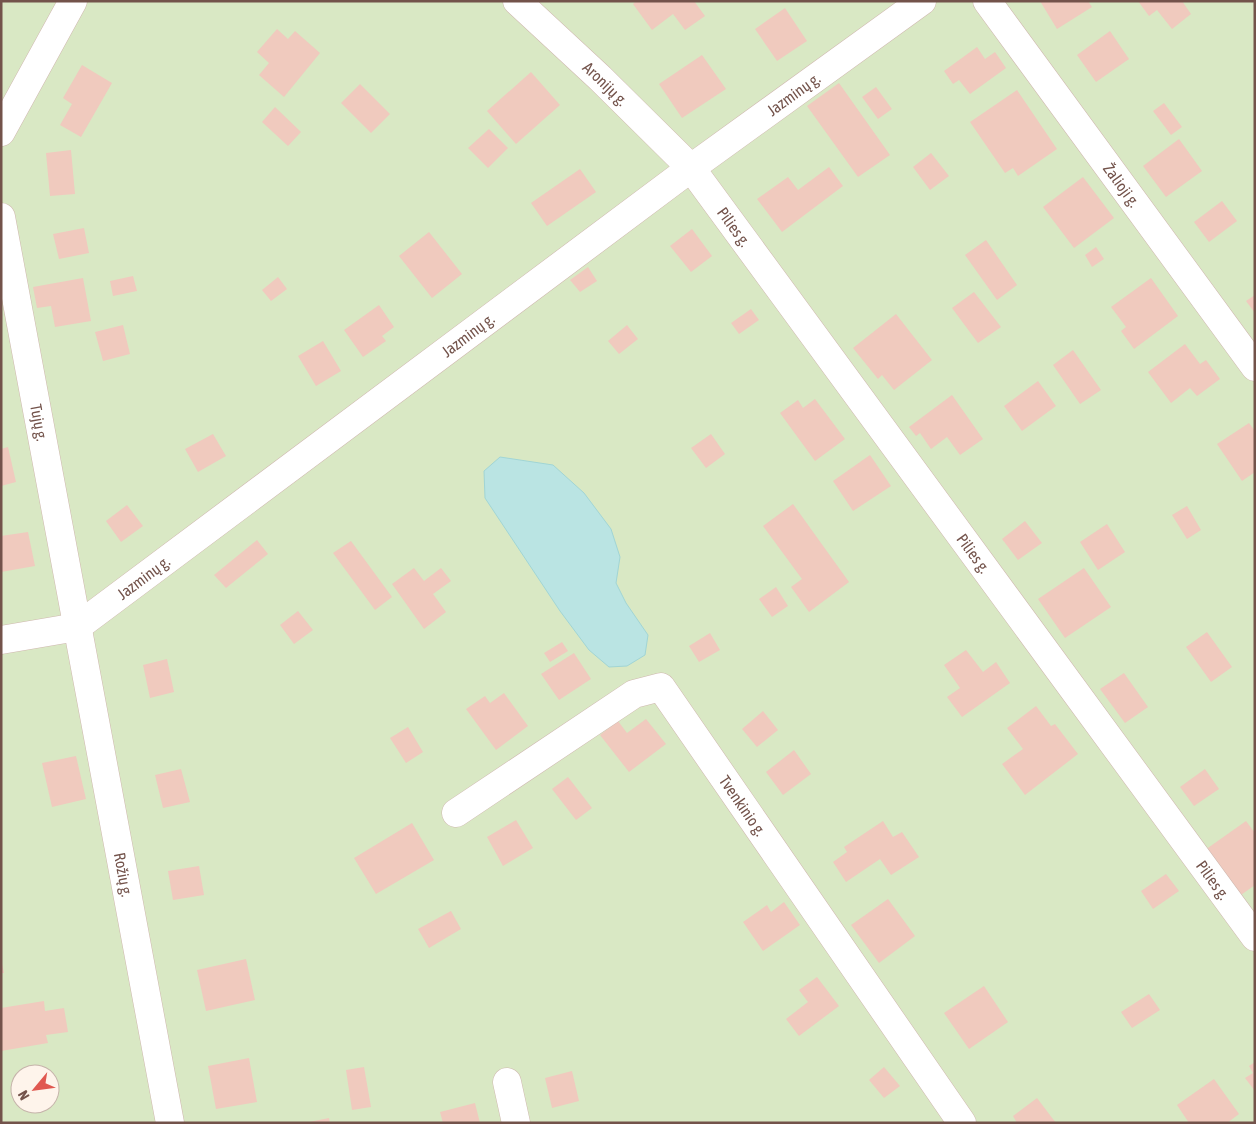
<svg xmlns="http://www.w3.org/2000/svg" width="1256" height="1124" font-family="'Asap Condensed',sans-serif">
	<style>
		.green { fill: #d9e8c4; fill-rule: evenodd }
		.water { fill: #bae4e3; stroke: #a1d5d5 }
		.building { fill: #f0cabe }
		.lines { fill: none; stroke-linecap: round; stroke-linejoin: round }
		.minor-casing { stroke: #cfb8af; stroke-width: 29 }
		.minor { stroke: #fff; stroke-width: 28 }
		.labels { text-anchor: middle; stroke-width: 4; stroke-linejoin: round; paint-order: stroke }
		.street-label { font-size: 16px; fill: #73534b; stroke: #fef4eb }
	</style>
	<rect width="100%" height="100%" fill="#fbefe5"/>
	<path class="green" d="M1,1H1255V1123H1ZM20,1074H50V1104H20Z"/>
	<path class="water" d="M500,457L553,465L584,493L611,529L620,557L616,583L626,603L648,635L645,655L627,666L609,667L589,650L560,611L485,498L484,471Z"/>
	<g class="building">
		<path d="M636,1H694L705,16L685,30L673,14L652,30L633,4Z"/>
		<path d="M1040,1H1088L1092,7L1057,29Z"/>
		<path d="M1138,1H1182L1191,14L1172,29L1157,10L1149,16Z"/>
		<path d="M785,8L807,41L777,61L755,29Z"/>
		<path d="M277,29L288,39L295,31L320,53L284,97L259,75L269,63L257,52Z"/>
		<path d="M1110,31L1129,59L1096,82L1077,55Z"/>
		<path d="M977,47L985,59L995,52L1006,68L970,94L959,80L953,84L944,71Z"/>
		<path d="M702,55L726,89L682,118L659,84Z"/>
		<path d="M82,65L112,83L81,137L60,125L72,104L63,98Z"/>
		<path d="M531,72L560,105L516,144L487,111Z"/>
		<path d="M839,83L890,155L858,177L807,106Z"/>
		<path d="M360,84L390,114L371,133L341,103Z"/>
		<path d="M876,87L892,109L878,119L862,97Z"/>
		<path d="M1017,90L1057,149L1018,176L1013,168L1005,173L970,122Z"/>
		<path d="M1164,103L1182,127L1171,135L1153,111Z"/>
		<path d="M275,107L301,132L288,146L262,122Z"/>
		<path d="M489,129L508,148L488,168L468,148Z"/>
		<path d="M1179,139L1202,171L1166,197L1143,166Z"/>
		<path d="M71,150L75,194L50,196L46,153Z"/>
		<path d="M931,153L949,176L930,190L913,167Z"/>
		<path d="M829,167L843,186L782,232L757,199L788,177L798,190Z"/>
		<path d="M580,169L596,192L547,226L531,203Z"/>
		<path d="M1083,177L1114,218L1074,248L1043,207Z"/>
		<path d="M1222,201L1237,221L1209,242L1194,222Z"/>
		<path d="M84,228L89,253L59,259L53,234Z"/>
		<path d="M692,229L712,256L691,272L670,246Z"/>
		<path d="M429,232L462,274L432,298L399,256Z"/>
		<path d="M986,240L1017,285L997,300L965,255Z"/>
		<path d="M1096,247L1104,259L1092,267L1085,255Z"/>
		<path d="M588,267L597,281L580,292L570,280Z"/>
		<path d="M133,276L137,291L113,296L110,281Z"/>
		<path d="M278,277L287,289L271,301L262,290Z"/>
		<path d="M83,278L91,321L55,327L51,306L37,308L33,287Z"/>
		<path d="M1151,278L1178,316L1134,349L1121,331L1126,327L1111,307Z"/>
		<path d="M974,292L1001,327L978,343L952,308Z"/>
		<path d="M1255,295V313L1246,301Z"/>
		<path d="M379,305L394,327L382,336L386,341L363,357L344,330Z"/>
		<path d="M751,309L759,320L739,334L731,323Z"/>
		<path d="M896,314L932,360L894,390L882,375L878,379L853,348Z"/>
		<path d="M123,325L130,354L103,361L95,332Z"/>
		<path d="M627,325L638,339L619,354L608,341Z"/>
		<path d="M323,341L341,371L316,386L298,356Z"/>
		<path d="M1185,344L1200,364L1206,360L1220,379L1197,396L1190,388L1171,403L1148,372Z"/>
		<path d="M1073,350L1101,390L1080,404L1053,365Z"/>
		<path d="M1038,381L1056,406L1022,431L1004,406Z"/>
		<path d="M952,395L983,439L960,455L947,437L931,449L920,433L916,436L909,427Z"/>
		<path d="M815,399L845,439L815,461L780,413L798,400L803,408Z"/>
		<path d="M1249,423L1255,431V472L1242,481L1217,444Z"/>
		<path d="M213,434L226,456L198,472L185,449Z"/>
		<path d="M711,434L725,454L706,468L691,448Z"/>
		<path d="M8,447L16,482L1,486V449Z"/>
		<path d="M870,455L891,486L853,511L833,481Z"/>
		<path d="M793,504L849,582L809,612L791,587L802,579L763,526Z"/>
		<path d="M127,505L143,526L121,542L106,521Z"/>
		<path d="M1187,506L1201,530L1187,539L1172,515Z"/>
		<path d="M1025,521L1042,543L1018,560L1002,539Z"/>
		<path d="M1107,524L1125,552L1098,570L1080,542Z"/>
		<path d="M28,532L35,566L1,572V536Z"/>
		<path d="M257,540L268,554L226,588L214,575Z"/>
		<path d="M351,541L392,597L375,610L333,553Z"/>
		<path d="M414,568L424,581L441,568L451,581L433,594L446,612L424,629L392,584Z"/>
		<path d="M1084,568L1111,607L1065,638L1038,599Z"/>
		<path d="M776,587L788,606L772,617L759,599Z"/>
		<path d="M298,611L313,630L294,644L280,625Z"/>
		<path d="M1207,632L1232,667L1211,682L1186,647Z"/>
		<path d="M710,633L720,650L699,662L689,646Z"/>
		<path d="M562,642L568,651L550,662L544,653Z"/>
		<path d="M966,650L983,672L996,662L1010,683L962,717L947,697L960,688L944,665Z"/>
		<path d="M574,653L591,679L559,700L541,674Z"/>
		<path d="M167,659L174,692L150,698L143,665Z"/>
		<path d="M1124,673L1148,707L1125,723L1100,689Z"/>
		<path d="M504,693L528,726L496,750L466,709L485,696L490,703Z"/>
		<path d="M1036,706L1051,726L1055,724L1078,754L1025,795L1002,764L1023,749L1007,728Z"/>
		<path d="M763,711L778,730L757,747L742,729Z"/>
		<path d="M646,719L666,744L629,772L600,735L618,721L627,733Z"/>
		<path d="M408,727L423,752L406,763L390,738Z"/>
		<path d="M794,750L811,774L783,795L766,772Z"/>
		<path d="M76,756L86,799L52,807L42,763Z"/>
		<path d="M181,769L190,802L163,808L155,775Z"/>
		<path d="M1205,769L1219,789L1194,806L1180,787Z"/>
		<path d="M568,777L592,808L576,820L552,789Z"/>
		<path d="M516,820L533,848L503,866L487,837Z"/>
		<path d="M883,821L893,837L902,832L919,857L891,875L880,859L846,882L833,862L847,852L844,847Z"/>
		<path d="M1246,821L1255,833V885L1238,897L1205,850Z"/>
		<path d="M412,823L434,860L376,894L354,858Z"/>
		<path d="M199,866L204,895L173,900L168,871Z"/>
		<path d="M1166,874L1179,891L1153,909L1141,891Z"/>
		<path d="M888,899L915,936L879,963L851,925Z"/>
		<path d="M784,902L800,925L763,951L743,922L767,905L771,912Z"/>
		<path d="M451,911L461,929L429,948L418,929Z"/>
		<path d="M246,959L255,1000L206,1011L197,970Z"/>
		<path d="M1,960L4,973H1Z"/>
		<path d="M817,977L839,1006L799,1036L786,1019L808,1002L799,990Z"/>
		<path d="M984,986L1008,1022L969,1049L944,1013Z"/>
		<path d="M1149,994L1160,1010L1132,1028L1121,1012Z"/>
		<path d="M44,1001L45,1011L64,1008L68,1032L46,1035L48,1043L1,1051V1008Z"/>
		<path d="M249,1058L257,1102L216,1109L208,1066Z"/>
		<path d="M1255,1062V1091L1245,1078L1253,1073L1249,1066Z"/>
		<path d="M364,1067L371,1107L352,1110L346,1070Z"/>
		<path d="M884,1067L900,1086L884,1098L869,1080Z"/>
		<path d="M572,1071L579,1101L552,1108L545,1078Z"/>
		<path d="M1214,1079L1239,1114L1227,1123H1189L1177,1105Z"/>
		<path d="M1037,1098L1056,1123H1017L1013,1116Z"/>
		<path d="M475,1103L480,1123H443L440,1112Z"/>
		<path d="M329,1118L330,1123H309V1122Z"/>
	</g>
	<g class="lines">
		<g class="minor-casing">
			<g id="minor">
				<path id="s1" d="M517,1L600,78L691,168L1255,937"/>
				<path id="s2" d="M987,1L1255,367"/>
				<path d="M1,132L73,1"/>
				<path id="s3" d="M1,217L170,1123"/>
				<path id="s4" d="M1,640L77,627L691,168L922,1"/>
				<path id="s5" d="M456,813L634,694L661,687L962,1123"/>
				<path d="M507,1082L516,1123"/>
			</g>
		</g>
		<use href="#minor" class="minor"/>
	</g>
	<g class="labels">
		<g class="street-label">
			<text dy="6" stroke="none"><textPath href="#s1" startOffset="121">Aronijų g.</textPath></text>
			<text dy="6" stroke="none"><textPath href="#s4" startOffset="970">Jazminų g.</textPath></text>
			<text dy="6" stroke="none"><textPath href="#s2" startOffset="228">Žalioji g.</textPath></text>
			<text dy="6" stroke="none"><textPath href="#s1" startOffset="314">Pilies g.</textPath></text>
			<text dy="6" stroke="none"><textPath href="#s4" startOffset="565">Jazminų g.</textPath></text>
			<text dy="6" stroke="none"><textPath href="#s3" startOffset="209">Tujų g.</textPath></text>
			<text dy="6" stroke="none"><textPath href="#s1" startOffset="719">Pilies g.</textPath></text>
			<text dy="6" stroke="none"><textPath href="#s4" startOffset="160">Jazminų g.</textPath></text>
			<text dy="6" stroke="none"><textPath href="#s5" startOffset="386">Tvenkinio g.</textPath></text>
			<text dy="6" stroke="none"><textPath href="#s3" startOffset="669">Rožių g.</textPath></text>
			<text dy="6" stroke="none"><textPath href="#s1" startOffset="1124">Pilies g.</textPath></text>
		</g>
	</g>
	<rect width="1256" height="1124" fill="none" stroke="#73534b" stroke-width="5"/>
	<g transform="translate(35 1089) rotate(241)"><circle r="24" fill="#fef4eb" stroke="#c6b4ab"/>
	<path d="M0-4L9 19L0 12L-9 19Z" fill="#e05850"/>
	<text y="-8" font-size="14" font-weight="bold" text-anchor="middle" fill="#73534b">N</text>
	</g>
</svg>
